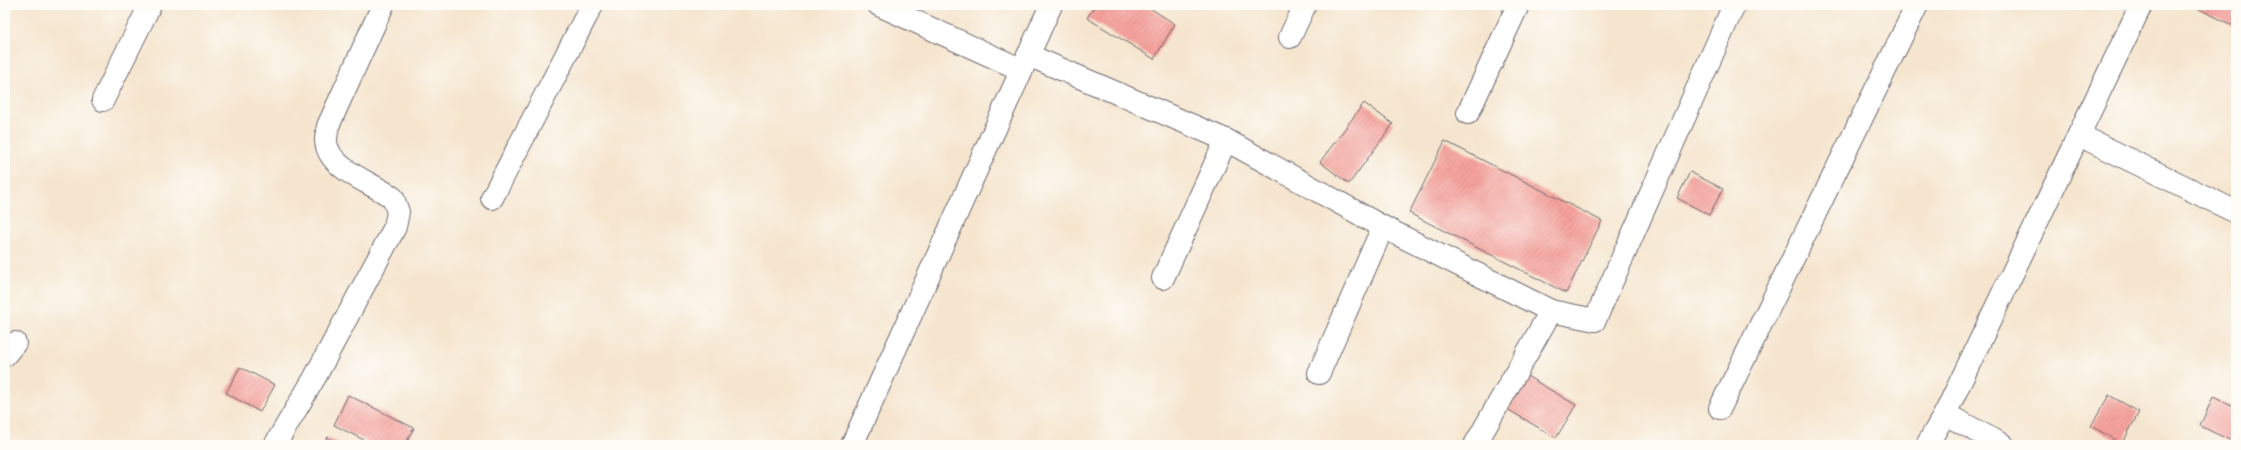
<svg xmlns="http://www.w3.org/2000/svg" width="2241" height="450" font-family="'Old Standard TT',serif">
	<style>
		.building { fill: url(#building-hatch) }
		.lines { fill: none; stroke-linecap: round; stroke-linejoin: round }
		.street-casing { stroke: #6c666e; stroke-width: 24 }
		.street { stroke: #fff; stroke-width: 22 }
	</style>
	<defs>
		<pattern id="building-hatch" width="6" height="6" patternUnits="userSpaceOnUse"><rect width="6" height="6" fill="#f6a29c"/><path d="M-1 1l2-2M0 6l6-6M5 7l2-2" fill="none" stroke="#d38b87"/></pattern>
	</defs>
	<rect width="100%" height="100%" fill="#fdfcf7"/>
	<filter id="ink" filterUnits="userSpaceOnUse"><feTurbulence type="fractalNoise" baseFrequency=".025" numOctaves="2"/><feDisplacementMap in="SourceGraphic" scale="8" xChannelSelector="R" yChannelSelector="G"/><feConvolveMatrix kernelMatrix="1 2 1 2 8 2 1 2 1" color-interpolation-filters="sRGB"/></filter>
	<filter id="wash" filterUnits="userSpaceOnUse"><feTurbulence type="fractalNoise" baseFrequency=".012" numOctaves="4" result="noise"/><feDisplacementMap in="SourceGraphic" scale="16" xChannelSelector="R" yChannelSelector="G"/><feGaussianBlur stdDeviation="0.9" result="paint"/><feColorMatrix in="noise" values="0 0 0 0 0 0 0 0 0 0 0 0 0 0 0 0 0 1.4 0 .05"/><feComposite in="paint" operator="in"/></filter>
	<g filter="url(#wash)">
		<rect width="100%" height="100%" fill="#f5e5ce"/>
		<g id="blocks">
			<g class="building">
				<path d="M1095,5H1145L1175,24L1154,59L1087,18Z"/>
				<path d="M2191,5H2236V27Z"/>
				<path d="M1364,103L1393,124L1349,184L1320,162Z"/>
				<path d="M1445,141L1602,221L1566,293L1409,213Z"/>
				<path d="M1690,172L1723,189L1709,215L1677,198Z"/>
				<path d="M240,367L275,385L260,412L226,393Z"/>
				<path d="M1527,376L1576,405L1556,438L1507,409Z"/>
				<path d="M348,395L414,428L405,445H374L334,425Z"/>
				<path d="M2109,395L2139,412L2122,444L2091,426Z"/>
				<path d="M2213,397L2236,408V443L2200,426Z"/>
				<path d="M327,437L344,445H323Z"/>
			</g>
		</g>
	</g>
	<g filter="url(#ink)">
		<use href="#blocks" fill-opacity="0" stroke="#6c666e" stroke-width="1"/>
		<g class="lines">
			<g class="street-casing">
				<g id="street">
					<path d="M879,5L1022,70"/>
					<path d="M1290,37L1305,5"/>
					<path d="M1028,55L1226,140L1383,227L1551,311L1595,320L1734,5"/>
					<path d="M103,100L150,5"/>
					<path d="M1468,113L1518,5"/>
					<path d="M2079,135L2236,212"/>
					<path d="M492,198L592,5"/>
					<path d="M1163,278L1226,140"/>
					<path d="M5,355L15,343"/>
					<path d="M1319,373L1383,227"/>
					<path d="M1720,408L1917,5"/>
					<path d="M1945,414L2003,445"/>
					<path d="M275,445L315,377L395,227L398,212L393,198C374,183 328,170 326,141C326,136 327,131 328,126L383,5"/>
					<path d="M852,445L1051,5"/>
					<path d="M1475,445L1551,311"/>
					<path d="M1927,445L1945,414L2141,5"/>
				</g>
			</g>
			<use href="#street" class="street"/>
		</g>
	</g>
	<rect width="2241" height="450" fill="none" stroke="#fdfcf7" stroke-width="20"/>
</svg>
